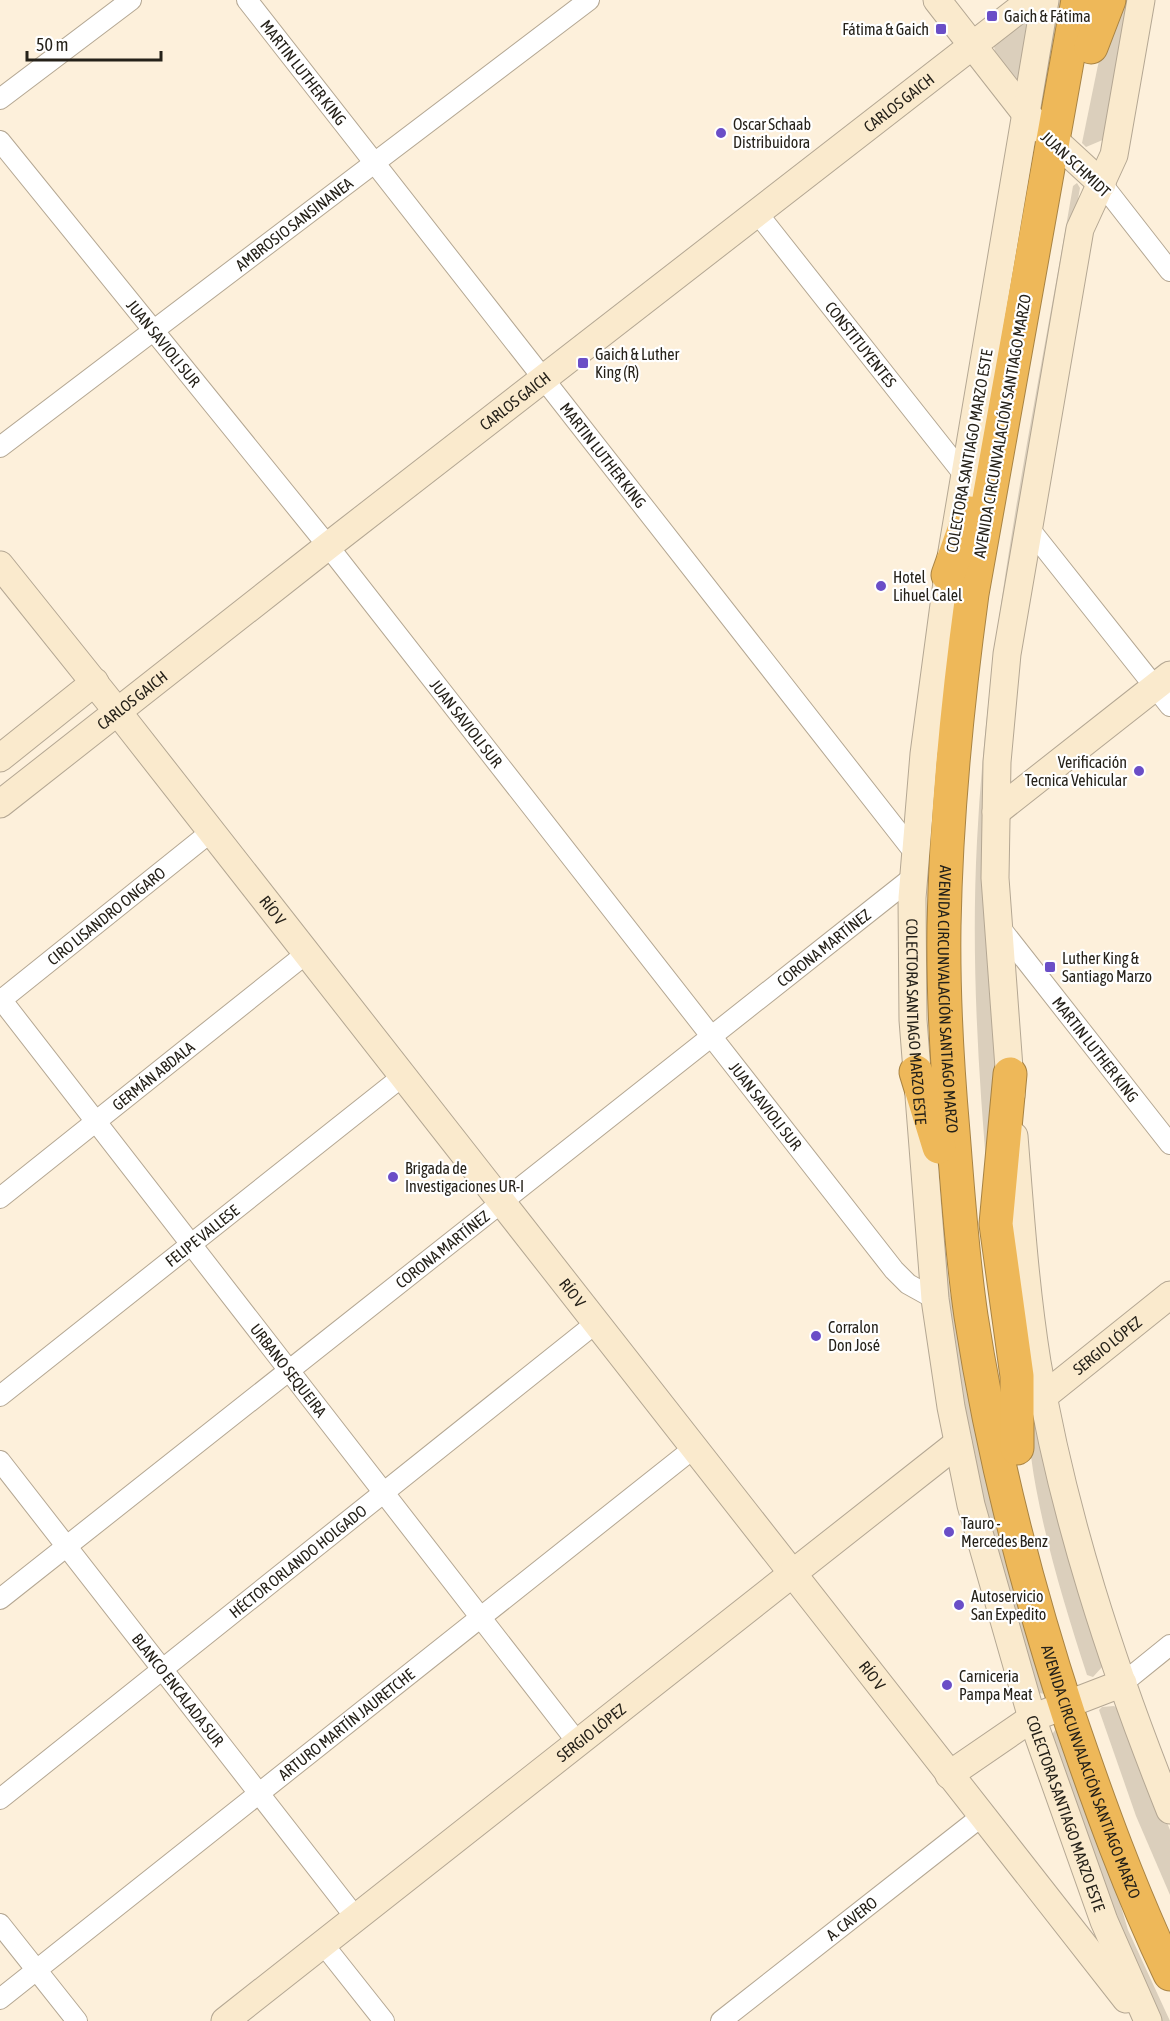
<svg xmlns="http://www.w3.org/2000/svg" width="1170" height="2021" font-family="'Asap Condensed',sans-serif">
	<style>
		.green { fill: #dbcfbc }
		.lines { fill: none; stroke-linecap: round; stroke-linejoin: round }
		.street-casing { stroke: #b4a793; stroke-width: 22 }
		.secondary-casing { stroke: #b4a793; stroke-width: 29 }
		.highway-casing { stroke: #a88343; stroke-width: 35 }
		.street { stroke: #fff; stroke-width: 20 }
		.secondary { stroke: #faeacd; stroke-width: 27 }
		.highway { stroke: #eeb859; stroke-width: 33 }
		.poi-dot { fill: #6a4ec7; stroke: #fff; stroke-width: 2 }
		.labels { text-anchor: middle; stroke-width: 4.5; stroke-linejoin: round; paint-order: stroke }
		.poi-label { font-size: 16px; fill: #252119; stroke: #fff; text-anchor: start }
		.street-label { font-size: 16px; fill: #252119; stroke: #fff }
	</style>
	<rect width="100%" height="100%" fill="#fdf0db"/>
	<g class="green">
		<path d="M1053,0H1066L1043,107L1039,99Z"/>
		<path d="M1117,0H1132L1105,139L1086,147L1082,143L1098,65Z"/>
		<path d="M1030,16L1018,82L995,53L994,46Z"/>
		<path d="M1077,183L1080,188L1011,573L1000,1061L988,1185C978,1071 971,956 977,841C988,621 1036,403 1073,186Z"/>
		<path d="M929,1132L932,1133L950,1293L1046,1694L1038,1693L964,1435Z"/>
		<path d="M1023,1374L1103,1666L1093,1677L1087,1675C1067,1613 1048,1552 1036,1488C1029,1451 1027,1412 1023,1374Z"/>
		<path d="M1114,1706L1123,1713L1170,1830V1895L1136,1816L1099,1710L1102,1707Z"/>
		<path d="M1056,1729L1097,1827L1128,1930L1170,2021H1159L1142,1985L1050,1737Z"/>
	</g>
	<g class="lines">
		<g class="street-casing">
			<g id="street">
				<path id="s1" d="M247,0L914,852"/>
				<path d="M0,99L131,0"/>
				<path id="s2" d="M0,141L328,546L894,1270L908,1284L935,1299"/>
				<path d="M1102,184L1170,271"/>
				<path id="s3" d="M758,214L965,476"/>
				<path id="s4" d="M0,447L589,0"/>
				<path d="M1028,527L1170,706"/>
				<path id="s5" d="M998,925L1170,1144"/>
				<path id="s6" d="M0,998L578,1743"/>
				<path id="s7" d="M0,1001L212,831"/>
				<path id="s8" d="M0,1198L307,953"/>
				<path id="s9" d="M0,1396L403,1076"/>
				<path id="s10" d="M0,1461L356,1918"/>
				<path id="s11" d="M0,1599L913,877"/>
				<path d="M1123,1683L1170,1645"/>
				<path id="s12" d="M0,1799L596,1323"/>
				<path d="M0,1924L77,2021"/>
				<path d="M323,1944L384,2021"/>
				<path id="s13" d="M0,1999L694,1448"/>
				<path id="s14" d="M721,2021L982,1816"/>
			</g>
		</g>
		<g class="secondary-casing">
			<g id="secondary">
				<path d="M937,0L1026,114L1102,184"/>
				<path id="s15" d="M1045,0L948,575L924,754L912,898L913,1020L935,1299L951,1407L971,1505L1032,1718L1104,1921L1148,2021"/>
				<path id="s16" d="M0,565L117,711L1126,1999"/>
				<path d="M0,758L95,682"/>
				<path id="s17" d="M0,804L328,546L1031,0"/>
				<path d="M996,812L1170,675"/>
				<path d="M1011,1095L995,878L997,762L1007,654L1080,229L1114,155L1141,0"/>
				<path d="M1014,1136C1020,1211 1025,1287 1037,1362C1063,1516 1112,1665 1170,1810"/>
				<path id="s18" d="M1044,1396L1170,1295"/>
				<path d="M949,1775L1032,1718L1123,1683"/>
				<path id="s19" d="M225,2021L958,1443"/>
			</g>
		</g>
		<g class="highway-casing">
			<g id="highway">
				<path id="s20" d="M1078,0L972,594C957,704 946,815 944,926C943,995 947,1064 953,1132C958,1194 962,1255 971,1316C992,1452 1026,1585 1069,1716C1099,1804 1130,1890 1170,1974"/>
				<path d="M1091,47L1109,0"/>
				<path d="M948,575L970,513"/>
				<path d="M916,1072L939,1147"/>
				<path d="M1010,1074L996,1224L1017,1376V1448"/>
			</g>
		</g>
		<use href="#street" class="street"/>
		<use href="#secondary" class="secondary"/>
		<use href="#highway" class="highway"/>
	</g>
	<g class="poi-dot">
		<rect x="986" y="10" width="12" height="12" rx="3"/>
		<rect x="935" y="23" width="12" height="12" rx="3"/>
		<circle cx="721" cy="133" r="6"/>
		<rect x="577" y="357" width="12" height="12" rx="3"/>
		<circle cx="881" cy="586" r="6"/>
		<circle cx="1139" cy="771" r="6"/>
		<rect x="1044" y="961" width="12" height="12" rx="3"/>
		<circle cx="393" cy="1177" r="6"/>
		<circle cx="816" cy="1336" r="6"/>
		<circle cx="949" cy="1532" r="6"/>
		<circle cx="959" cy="1605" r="6"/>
		<circle cx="947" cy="1685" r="6"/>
	</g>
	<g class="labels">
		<g class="poi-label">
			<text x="1004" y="22">Gaich &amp; Fátima</text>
			<text x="929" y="35" text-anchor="end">Fátima &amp; Gaich</text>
			<text x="733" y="130">Oscar Schaab<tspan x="733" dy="18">Distribuidora</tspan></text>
			<text x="595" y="360">Gaich &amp; Luther<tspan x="595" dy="18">King (R)</tspan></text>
			<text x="893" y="583">Hotel<tspan x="893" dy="18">Lihuel Calel</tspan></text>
			<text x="1127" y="768" text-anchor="end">Verificación<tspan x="1127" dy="18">Tecnica Vehicular</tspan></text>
			<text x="1062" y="964">Luther King &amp;<tspan x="1062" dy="18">Santiago Marzo</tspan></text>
			<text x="405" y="1174">Brigada de<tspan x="405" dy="18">Investigaciones UR-I</tspan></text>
			<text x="828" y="1333">Corralon<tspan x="828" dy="18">Don José</tspan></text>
			<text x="961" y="1529">Tauro -<tspan x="961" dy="18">Mercedes Benz</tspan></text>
			<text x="971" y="1602">Autoservicio<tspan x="971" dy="18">San Expedito</tspan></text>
			<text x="959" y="1682">Carniceria<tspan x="959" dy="18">Pampa Meat</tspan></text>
		</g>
		<g class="street-label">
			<text dy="6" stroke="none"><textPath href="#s1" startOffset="92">MARTIN LUTHER KING</textPath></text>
			<text dy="6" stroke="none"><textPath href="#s17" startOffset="1140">CARLOS GAICH</textPath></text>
			<text transform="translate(1076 164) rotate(43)" y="6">JUAN SCHMIDT</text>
			<text dy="6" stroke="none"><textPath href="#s4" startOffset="369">AMBROSIO SANSINANEA</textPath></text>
			<text dy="6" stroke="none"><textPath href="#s2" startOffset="260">JUAN SAVIOLI SUR</textPath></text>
			<text dy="6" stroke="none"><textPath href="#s3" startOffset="166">CONSTITUYENTES</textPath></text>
			<text dy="6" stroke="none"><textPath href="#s17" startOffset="654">CARLOS GAICH</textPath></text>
			<text transform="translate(1002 426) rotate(-80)" y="6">AVENIDA CIRCUNVALACIÓN SANTIAGO MARZO</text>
			<text transform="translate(969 451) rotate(-80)" y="6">COLECTORA SANTIAGO MARZO ESTE</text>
			<text dy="6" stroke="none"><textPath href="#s1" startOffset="578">MARTIN LUTHER KING</textPath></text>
			<text dy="6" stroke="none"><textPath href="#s17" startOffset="168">CARLOS GAICH</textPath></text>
			<text dy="6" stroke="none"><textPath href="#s2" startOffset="746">JUAN SAVIOLI SUR</textPath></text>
			<text dy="6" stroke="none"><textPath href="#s16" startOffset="440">RÍO V</textPath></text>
			<text dy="6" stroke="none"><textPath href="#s7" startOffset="136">CIRO LISANDRO ONGARO</textPath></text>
			<text dy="6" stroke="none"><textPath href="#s11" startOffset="1050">CORONA MARTÍNEZ</textPath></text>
			<text dy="6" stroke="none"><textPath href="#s20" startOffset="1010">AVENIDA CIRCUNVALACIÓN SANTIAGO MARZO</textPath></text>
			<text dy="6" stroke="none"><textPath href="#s15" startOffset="1032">COLECTORA SANTIAGO MARZO ESTE</textPath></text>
			<text dy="6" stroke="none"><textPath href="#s5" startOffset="158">MARTIN LUTHER KING</textPath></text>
			<text dy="6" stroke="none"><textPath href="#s8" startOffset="196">GERMÁN ABDALA</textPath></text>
			<text dy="6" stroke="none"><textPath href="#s2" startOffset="1232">JUAN SAVIOLI SUR</textPath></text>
			<text dy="6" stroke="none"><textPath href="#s9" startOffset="258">FELIPE VALLESE</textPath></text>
			<text dy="6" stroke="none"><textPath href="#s11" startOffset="564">CORONA MARTÍNEZ</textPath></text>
			<text dy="6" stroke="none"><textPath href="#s16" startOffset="926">RÍO V</textPath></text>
			<text dy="6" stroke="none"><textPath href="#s18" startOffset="81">SERGIO LÓPEZ</textPath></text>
			<text dy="6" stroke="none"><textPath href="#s6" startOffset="471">URBANO SEQUEIRA</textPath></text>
			<text dy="6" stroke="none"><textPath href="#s12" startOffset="381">HÉCTOR ORLANDO HOLGADO</textPath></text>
			<text dy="6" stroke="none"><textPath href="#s16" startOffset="1412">RÍO V</textPath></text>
			<text dy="6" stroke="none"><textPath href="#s10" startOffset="290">BLANCO ENCALADA SUR</textPath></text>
			<text dy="6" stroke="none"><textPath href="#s13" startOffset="442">ARTURO MARTÍN JAURETCHE</textPath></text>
			<text dy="6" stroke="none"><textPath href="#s19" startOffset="466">SERGIO LÓPEZ</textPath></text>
			<text dy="6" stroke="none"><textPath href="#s20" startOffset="1800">AVENIDA CIRCUNVALACIÓN SANTIAGO MARZO</textPath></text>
			<text dy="6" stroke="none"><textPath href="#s15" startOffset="1842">COLECTORA SANTIAGO MARZO ESTE</textPath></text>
			<text dy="6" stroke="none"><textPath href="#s14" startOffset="166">A. CAVERO</textPath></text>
		</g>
	</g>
	<path d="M27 51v9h134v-9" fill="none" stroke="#252119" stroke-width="3"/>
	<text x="36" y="51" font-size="18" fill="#252119" stroke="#ffffff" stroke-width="4.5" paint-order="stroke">50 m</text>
</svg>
